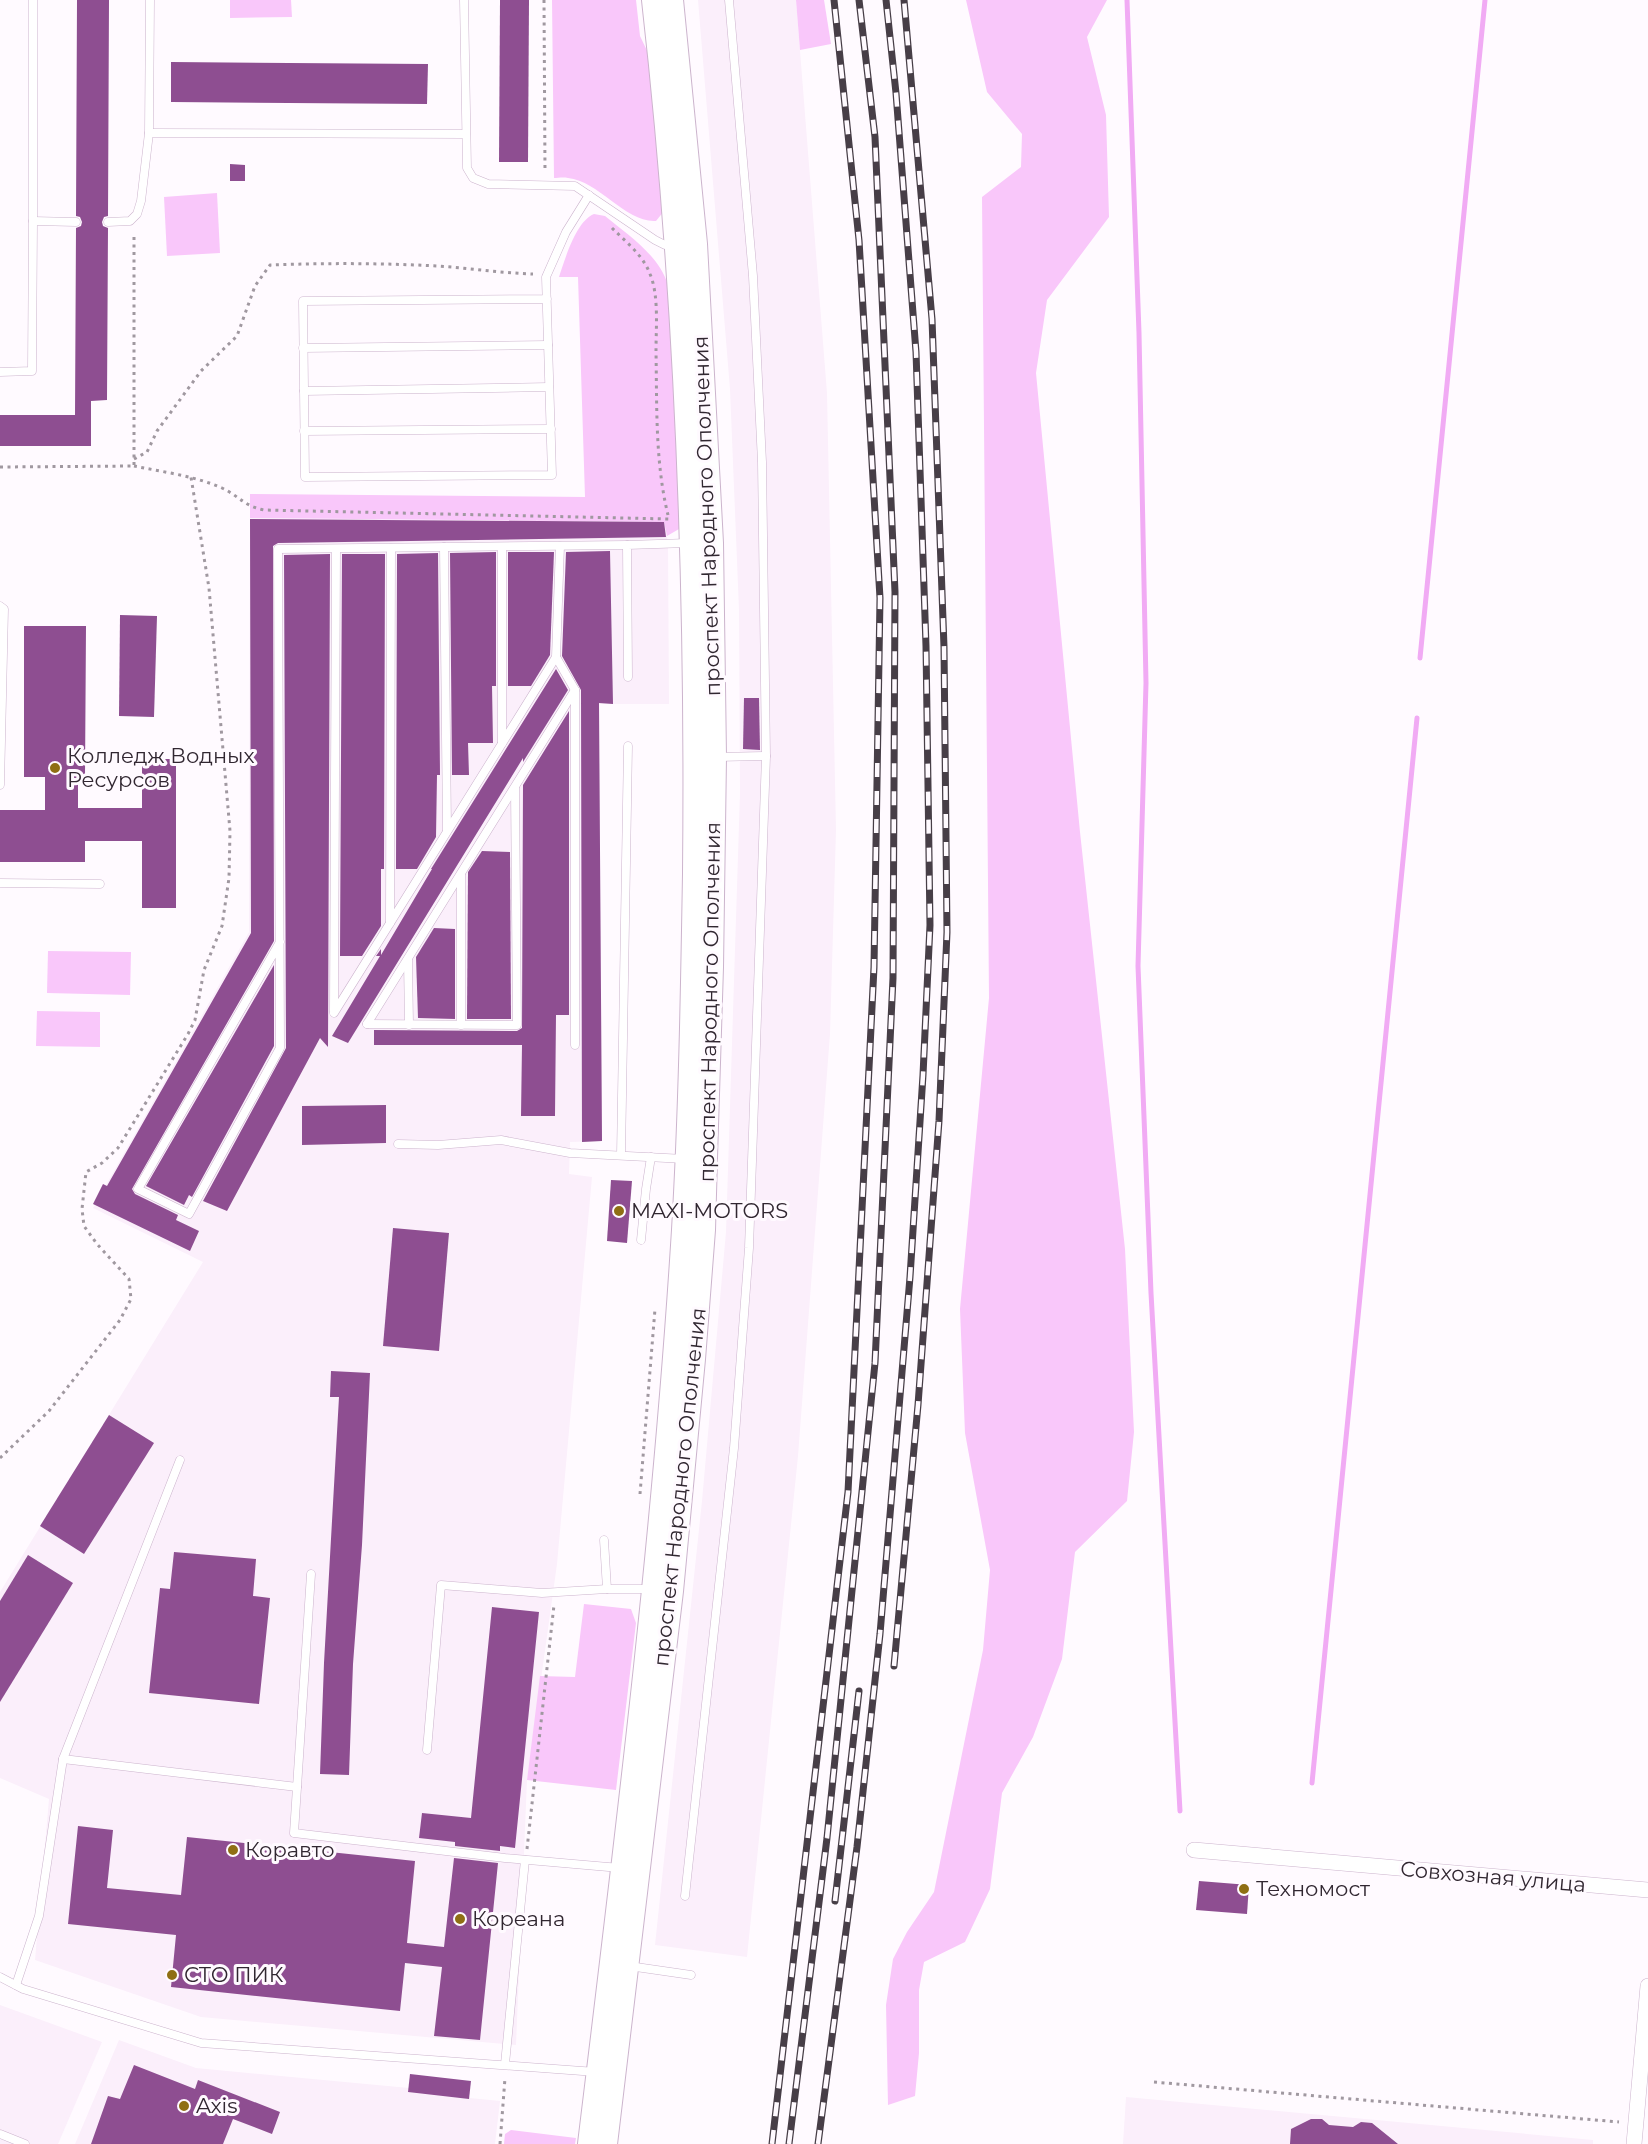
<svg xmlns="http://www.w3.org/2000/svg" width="1648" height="2144" font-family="Montserrat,sans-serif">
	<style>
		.built { fill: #fbeffb }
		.green { fill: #f9c7fa }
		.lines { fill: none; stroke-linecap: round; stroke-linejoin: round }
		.stream { stroke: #f1abf4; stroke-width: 5 }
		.building { fill: #8e4e91 }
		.lane-casing { stroke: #ccb4cd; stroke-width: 9 }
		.street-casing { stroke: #ccb4cd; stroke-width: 16 }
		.secondary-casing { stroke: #ccb4cd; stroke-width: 24 }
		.path { stroke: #a098a0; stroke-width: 3; stroke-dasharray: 3 4.5; stroke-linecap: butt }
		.lane { stroke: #fff; stroke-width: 8 }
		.street { stroke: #fff; stroke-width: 15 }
		.secondary { stroke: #fff; stroke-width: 22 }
		.rail-casing { stroke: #473e47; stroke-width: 7 }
		.rail { stroke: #fffaff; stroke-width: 4.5; stroke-dasharray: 14; stroke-linecap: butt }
		.poi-dot { fill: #8f6f14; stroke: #fffaff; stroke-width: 2 }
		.labels { text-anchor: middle; stroke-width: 6; stroke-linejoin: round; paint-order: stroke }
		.street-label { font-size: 21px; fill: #312731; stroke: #fffaff }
		.poi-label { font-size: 21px; fill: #312731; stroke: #fffaff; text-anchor: start }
	</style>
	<rect width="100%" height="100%" fill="#fffaff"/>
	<g class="built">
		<path d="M698,0H796L827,393L836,830L830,1034L798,1456L747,1957L655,1945L702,1501L726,1232L740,793L739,610L730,389Z"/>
		<path d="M250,518L665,522L668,544L669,704H599L602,1141L570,1142L569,1174L592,1177L557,1564L527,1780L516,2045L201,2017L35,1960L49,1799L0,1778V1592L203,1262L93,1208L249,932Z"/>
		<path d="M0,2005L102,2042L58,2144H0Z"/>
		<path d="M119,2040L196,2068L409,2088V2092L500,2101L495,2144H75Z"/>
		<path d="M1126,2097L1593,2140V2144H1123Z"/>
	</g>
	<g class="green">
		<path d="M230,0H291L292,17L230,18Z"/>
		<path d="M552,0H636L640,36L650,57L664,211L656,221C626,223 599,181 568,178C563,177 558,178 554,178Z"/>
		<path d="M796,0H824L831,44L800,50Z"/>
		<path d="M966,0H1107L1087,37L1106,115L1109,217L1047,300L1036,373L1080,832L1125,1249L1134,1432L1127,1501L1075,1552L1062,1659L1033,1737L1002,1793L990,1889L965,1942L924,1962L919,1990V2053L915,2096L888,2105L886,2005L893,1959L907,1932L934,1892L983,1650L990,1570L965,1433L960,1309L989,998L982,197L1021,167L1022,134L987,92Z"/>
		<path d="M217,193L220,253L167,256L164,197Z"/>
		<path d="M594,214L605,216C628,235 659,255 668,285L682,523L679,529L667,536L664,522L250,518V494L585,497L578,277H559C565,259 576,221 594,214Z"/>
		<path d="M48,951L131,952L130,995L47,993Z"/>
		<path d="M37,1011L100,1012V1047L36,1046Z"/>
		<path d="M584,1604L631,1609L636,1623L616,1790L527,1780L540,1676L575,1677Z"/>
		<path d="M511,2130L576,2138L575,2144H504L505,2134Z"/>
	</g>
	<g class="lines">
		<g class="stream">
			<path d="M1127,0L1139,333L1146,683L1138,966L1151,1293L1180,1811"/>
			<path d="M1420,658L1485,0"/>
			<path d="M1312,1783L1417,718"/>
		</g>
	</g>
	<g class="building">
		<path d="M77,0H109L108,216L104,217L102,222L103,226L108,228L107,400L91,401V446H0V415H75L76,228L81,226L82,222L80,217L76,216Z"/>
		<path d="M500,0H529L528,162H499Z"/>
		<path d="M171,62L428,64L427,104L171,102Z"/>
		<path d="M230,164L245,165V181H230Z"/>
		<path d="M250,519L664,522L666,537L278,543L273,546L274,941L132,1189L135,1194L178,1215L176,1220L199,1231L190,1251L93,1204L103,1184L107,1186L251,933Z"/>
		<path d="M610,551L613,704L599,703L602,1141L582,1142L581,690L562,656L566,552Z"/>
		<path d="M496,552V686H492L493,743H468L469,775H452L450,553Z"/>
		<path d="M508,552H554L550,655L531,686H508Z"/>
		<path d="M438,553L440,775H437L436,837L417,869H396L397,554Z"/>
		<path d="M330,554L328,1047L320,1038L227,1211L203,1201L286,1048L284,555Z"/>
		<path d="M342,554H385L384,869H381V926L362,956H340Z"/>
		<path d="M120,615L157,616L154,717L119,716Z"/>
		<path d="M24,626H86L85,777H78V808H142V759H176V908H142V841H85V862H0V810H45V777H24Z"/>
		<path d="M556,669L568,690L523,762V758L348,1043L332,1036L380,956H376L381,949V955L432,869H431Z"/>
		<path d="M744,698H759L760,750L743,749Z"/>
		<path d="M569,711V1015H556L555,1116H521L522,1045H374V1030L517,1031L522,1028L523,785Z"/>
		<path d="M482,851L510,852L511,1019H467L468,872Z"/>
		<path d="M434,928L455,929V1019L418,1018L416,957Z"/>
		<path d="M274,965V1046L192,1197L189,1195L184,1205L146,1186Z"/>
		<path d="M386,1105V1143L302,1145V1106Z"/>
		<path d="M611,1180L632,1181L627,1243L607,1241Z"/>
		<path d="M393,1228L449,1233L439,1351L383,1346Z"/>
		<path d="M331,1371L370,1373L362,1545L353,1664L349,1775L320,1774L324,1663L339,1397H330Z"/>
		<path d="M109,1415L154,1443L84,1554L40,1526Z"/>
		<path d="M174,1552L256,1559L253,1596L270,1598L259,1704L149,1693L160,1588L170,1589Z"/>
		<path d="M28,1555L73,1583L0,1702V1601Z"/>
		<path d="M492,1607L539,1612L515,1848L500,1846V1851L455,1846V1842L419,1838L422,1813L471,1818Z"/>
		<path d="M78,1826L113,1830L107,1888L181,1895L187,1837L415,1861L407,1943L444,1947L454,1858L498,1863L480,2040L434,2036L442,1967L405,1963L400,2011L171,1987L176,1935L68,1924Z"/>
		<path d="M1199,1881L1249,1885L1247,1914L1196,1910Z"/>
		<path d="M134,2065L195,2089L198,2080L280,2112L272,2134L233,2119L223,2144H91L108,2096L120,2099Z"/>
		<path d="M410,2074L471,2081L469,2099L408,2092Z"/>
		<path d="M1311,2119H1322L1329,2125L1353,2127L1361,2122L1372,2123L1398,2144H1290L1291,2129Z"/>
	</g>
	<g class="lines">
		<g class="lane-casing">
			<g id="lane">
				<path d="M464,0L467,168L473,178L488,184L575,186L655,240L665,245H672"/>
				<path d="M149,133L466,134"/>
				<path d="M33,221V0"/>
				<path d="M108,222L130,221L137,214L141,201L149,133L150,0"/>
				<path d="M547,299L303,301L305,477L552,475L546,277L566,232L589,195"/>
				<path d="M303,348L548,345"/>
				<path d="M0,372L32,371L33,221L76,222"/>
				<path d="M304,391L549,387"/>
				<path d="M304,431L551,429"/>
				<path d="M444,547L447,830"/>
				<path d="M0,606L4,609L0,785"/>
				<path d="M556,657L575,690V1045"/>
				<path d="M628,677L627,545L688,543"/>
				<path d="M502,743V547"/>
				<path d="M717,757L766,756"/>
				<path d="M461,875V1025"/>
				<path d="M0,883L100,884"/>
				<path d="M390,923L391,548"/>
				<path d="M280,942L138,1189L189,1214L280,1048L278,549L627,545"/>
				<path d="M408,960L409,1025"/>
				<path d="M334,1011L336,549"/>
				<path d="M334,1013L556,657L560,546"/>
				<path d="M367,1024L575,690"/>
				<path d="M367,1024L517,1025L515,788"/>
				<path d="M398,1144L438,1145L501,1140L570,1153L685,1159"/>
				<path d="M621,1155L628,746"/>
				<path d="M641,1240L646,1189L651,1157"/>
				<path d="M604,1540L607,1589"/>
				<path d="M311,1574L294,1833L505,1858L620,1868"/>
				<path d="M427,1750L441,1585L542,1593L607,1589H649"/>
				<path d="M63,1759L297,1787"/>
				<path d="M685,1896L734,1448L749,1248L766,756L762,462L753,276L729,0"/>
				<path d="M629,1966L691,1975"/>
				<path d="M0,1977L23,1989L201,2043L596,2072"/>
				<path d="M16,1985L39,1916L63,1759L180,1460"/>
				<path d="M505,2064L525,1860"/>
				<path d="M0,2134L25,2144"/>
			</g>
		</g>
		<g class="street-casing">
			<g id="street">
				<path d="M1194,1850L1648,1890"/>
				<path d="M1634,2144L1648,1986"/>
			</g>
		</g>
		<g class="secondary-casing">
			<g id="secondary">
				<path d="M589,2144C626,1840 664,1536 683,1230C690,1112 692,993 694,874C697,582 686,290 653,0"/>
				<path d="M606,2144L672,1591L694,1359L704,1230L706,1158L712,967L715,757L712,543L696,244L672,0"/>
			</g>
		</g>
		<g class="path">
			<path d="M544,0L545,172"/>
			<path d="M612,228C626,242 643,255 650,274C659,295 656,328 656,351C657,405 655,462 668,515"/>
			<path d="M134,459L147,452L157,431L201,371L237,336L255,286L270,265C325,263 381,263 437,266C469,268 500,273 533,274"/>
			<path d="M134,466C163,472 195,476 222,488C239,496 244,506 264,510L669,519"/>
			<path d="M0,467L134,466V233"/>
			<path d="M0,1458L49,1411L120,1320L131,1299L129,1279L97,1244L84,1226L82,1209L86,1172L102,1163L118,1148L188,1034L195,1020L204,970L222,926L229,878L230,831L209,588L191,477"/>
			<path d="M640,1494L655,1309"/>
			<path d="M527,1849L554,1605"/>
			<path d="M1154,2082L1619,2122"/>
			<path d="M500,2144L505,2078"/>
		</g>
		<use href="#lane" class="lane"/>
		<use href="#street" class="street"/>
		<use href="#secondary" class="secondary"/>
		<g class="rail-casing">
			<g id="rail">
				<path d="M894,1666L918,1405L939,1121L947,932L944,647L932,319L904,0"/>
				<path d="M835,1901L859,1691"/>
				<path d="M772,2144L848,1492L874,967L880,598L859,240L834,0"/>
				<path d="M789,2144L827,1838L875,1363L893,978L895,592L875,137L859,0"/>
				<path d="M818,2144L857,1847L880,1634L910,1277L923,1075L930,925L926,646L916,352L896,93L886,0"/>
			</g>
		</g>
		<use href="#rail" class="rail"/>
	</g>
	<g class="poi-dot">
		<circle cx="55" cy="768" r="6"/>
		<circle cx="619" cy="1211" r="6"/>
		<circle cx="233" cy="1850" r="6"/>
		<circle cx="1244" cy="1889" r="6"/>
		<circle cx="460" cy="1919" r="6"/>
		<circle cx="172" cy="1975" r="6"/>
		<circle cx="184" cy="2106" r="6"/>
	</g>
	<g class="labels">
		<g class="street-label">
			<text transform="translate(707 516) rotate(-92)" y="7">проспект Народного Ополчения</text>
			<text transform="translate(710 1002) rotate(-89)" y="7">проспект Народного Ополчения</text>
			<text transform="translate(680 1487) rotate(-84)" y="7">проспект Народного Ополчения</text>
			<text transform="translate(1493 1877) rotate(5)" y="7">Совхозная улица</text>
		</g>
		<g class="poi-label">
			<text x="67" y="763">Колледж Водных<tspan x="67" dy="24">Ресурсов</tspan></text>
			<text x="631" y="1218">MAXI-MOTORS</text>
			<text x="245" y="1857">Коравто</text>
			<text x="1256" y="1896">Техномост</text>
			<text x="472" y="1926">Кореана</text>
			<text x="184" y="1982">СТО ПИК</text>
			<text x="196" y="2113">Axis</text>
		</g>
	</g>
</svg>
